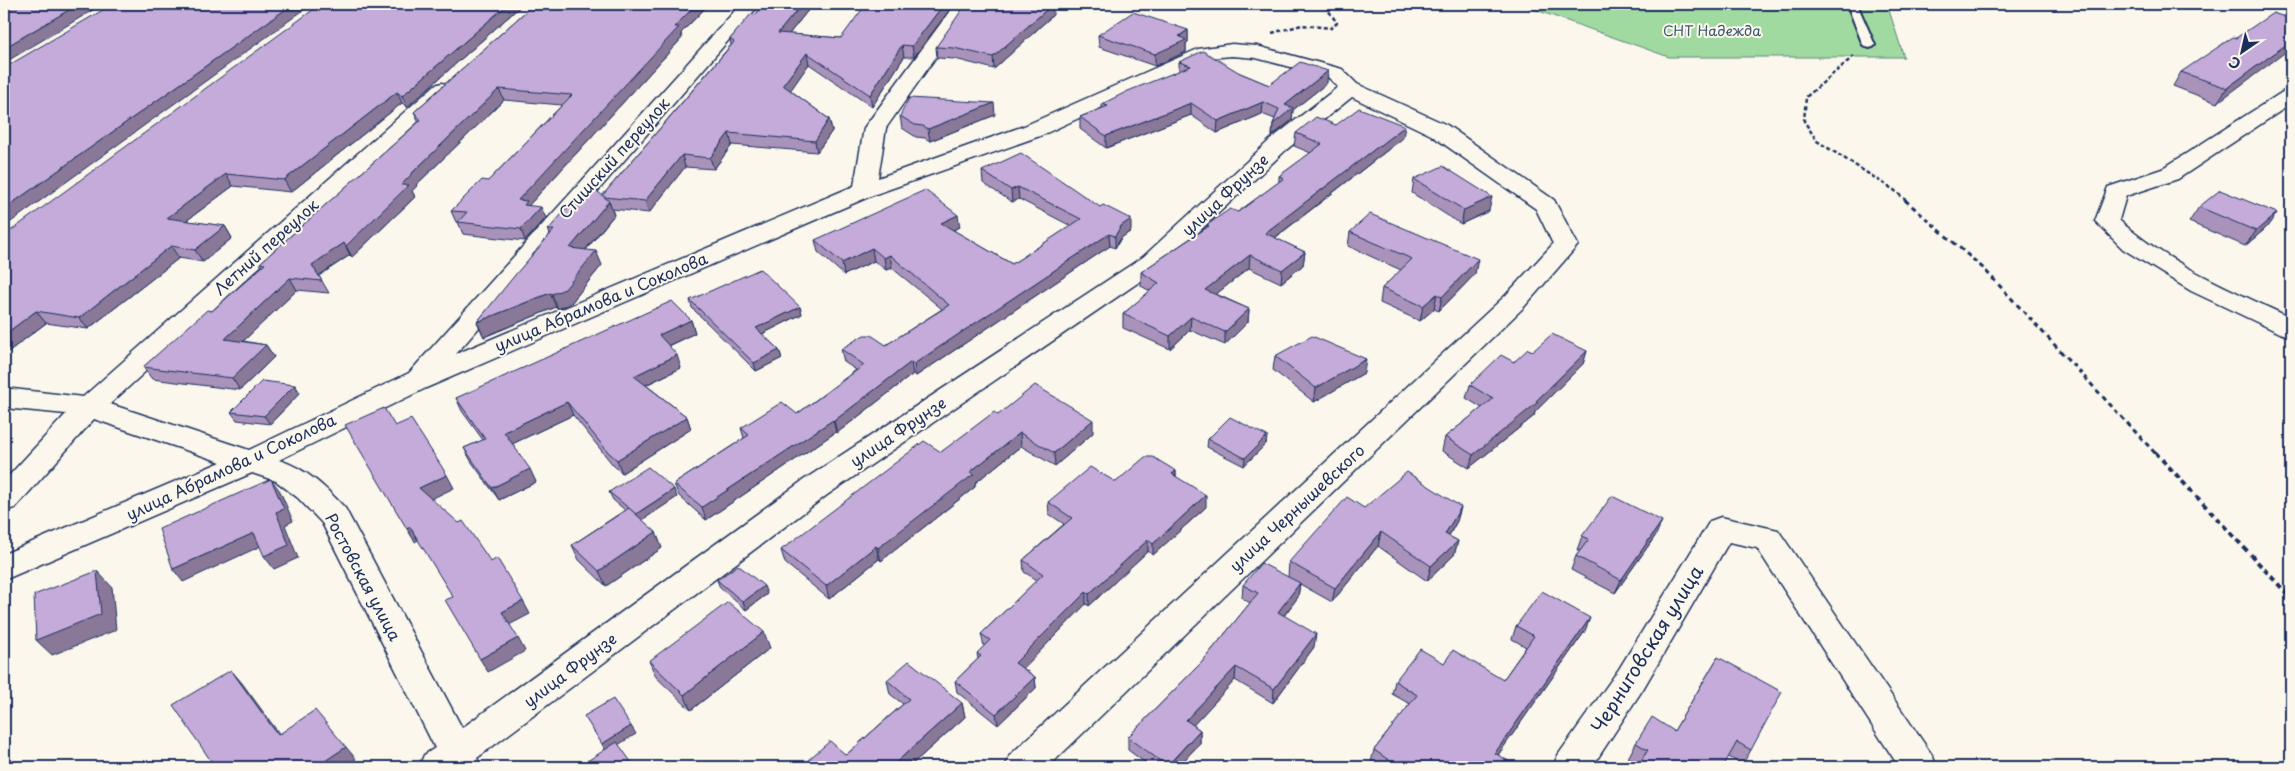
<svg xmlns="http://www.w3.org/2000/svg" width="2295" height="771" font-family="'Playpen Sans',sans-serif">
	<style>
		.green { fill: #a0daa0; stroke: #5e847f }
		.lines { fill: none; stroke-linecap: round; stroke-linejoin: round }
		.lane-casing { stroke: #1b2f5e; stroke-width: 4 }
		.street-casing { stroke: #1b2f5e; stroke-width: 3 }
		.path-far2 { stroke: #1b2f5e; stroke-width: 2.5; stroke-dasharray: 4 2.5; stroke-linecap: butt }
		.path-far1 { stroke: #1b2f5e; stroke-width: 3; stroke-dasharray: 5 4; stroke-linecap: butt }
		.path { stroke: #1b2f5e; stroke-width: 4; stroke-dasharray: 5.5 4.5; stroke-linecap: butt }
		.lane { fill: #fbf7ec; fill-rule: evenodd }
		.street { fill: #fbf7ec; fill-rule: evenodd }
		.wall { fill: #a993bb; stroke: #1b2f5e }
		.shaded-wall { fill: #897898; stroke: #1b2f5e }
		.building { fill: #c4abd9; stroke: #1b2f5e }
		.labels { text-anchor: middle; stroke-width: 4; stroke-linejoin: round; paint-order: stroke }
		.far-park-label { font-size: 14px; fill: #3c5a6e; stroke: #fbf7ec }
		.street-label { font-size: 16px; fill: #1b2f5e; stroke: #fbf7ec }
		.near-street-label { font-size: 19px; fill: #1b2f5e; stroke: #fbf7ec }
	</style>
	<rect width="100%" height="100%" fill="#fbf7ec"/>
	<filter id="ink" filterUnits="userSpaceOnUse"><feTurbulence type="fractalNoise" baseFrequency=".02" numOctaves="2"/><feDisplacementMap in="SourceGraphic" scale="10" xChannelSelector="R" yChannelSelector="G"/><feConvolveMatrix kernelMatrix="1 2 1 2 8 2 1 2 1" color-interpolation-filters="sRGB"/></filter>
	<g filter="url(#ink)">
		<path class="green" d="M1519,4H1887L1904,57H1669Z"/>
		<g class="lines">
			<g class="lane-casing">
				<path id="lane" d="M1847,4H1857L1875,45L1873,47L1869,48L1863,45Z"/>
			</g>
			<g class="street-casing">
				<g id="street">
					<path d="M741,4H760L456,354L854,186L864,128L955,4H973L886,128L878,178L1024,126L1198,49L1232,44L1257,46L1342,69L1357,84L1447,125L1554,200L1578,245L1524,307L1048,767H1005L1010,755L1506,295L1553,244L1536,209L1431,135L1352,97L1286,150L1161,267L827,495L477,758L481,767H419L424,755L435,748L322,523L298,498L276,481L252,473L4,580V554L221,462L94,419L15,508L4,511V481L66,414L4,408V388L83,397L435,85L442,83L449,85L452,89L449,93L110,404L249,450L409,373ZM1232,56L1256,58L1328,77L1338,87L1270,140L1143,257L805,479L462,728L345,508C325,487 307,469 279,460L426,388L873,195L1040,136L1209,58Z"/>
					<path d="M2291,89V104L2178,179L2126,196L2119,220C2168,264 2232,290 2291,318V336L2282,334L2191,291L2123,249L2095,221L2108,187L2162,169L2284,91Z"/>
					<path d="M1721,517L1778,530L1932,755L1937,767H1899L1757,548L1729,542L1643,689L1592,767H1553L1558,755L1619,669L1710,521Z"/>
				</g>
			</g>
			<g class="path-far2">
				<path d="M1272,33L1302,25L1331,28L1337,23L1326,7L1330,4"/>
				<path d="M1854,56L1806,97L1804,121L1817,141L1894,190L1907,201"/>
			</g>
			<path class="path-far1" d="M1905,200L1984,269L2156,454"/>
			<path class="path" d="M2155,452L2291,598"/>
			<use href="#lane" class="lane"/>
			<use href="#street" class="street"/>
		</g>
		<g class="wall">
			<path d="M523,4L407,107L402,103L291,192L233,186L186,221L225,226L232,238L203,262L179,258L88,329L46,323L4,355V235Z"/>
			<path d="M534,4H709L681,33L682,38L529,205L546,218L525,241L463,234L458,222H456L451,211L488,181L562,105L504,100L416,185L417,186L412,191L415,197L352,257L350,255L319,276L329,293L297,290L243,341L266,345L274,357L240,390L152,379L143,367L212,311L262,267L260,263L419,122L414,112Z"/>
			<path d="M765,4H813L789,34L841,38L954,4L914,57H904L872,107L809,64L790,90L829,119L832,131L817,152L732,145L714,169L685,167L649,213L612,209L614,215L586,250L602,265L571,303L558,309L556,307L484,337L477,322L550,234L548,230L573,208L602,196L731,45L730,39L755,15Z"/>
			<path d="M1053,15L994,69L955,59L937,58L936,47Z"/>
			<path d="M2291,19L2217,103L2173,86L2181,72Z"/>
			<path d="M1188,30V42L1186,43V52L1155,66L1099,47L1098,35Z"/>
			<path d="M1179,62L1240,73L1269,85L1327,83L1293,110L1292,120L1272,136L1273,124L1275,119L1262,114L1217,133L1191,115L1106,148L1080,129V117L1102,108V104L1179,71Z"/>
			<path d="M995,115L930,141L925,138L916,137L902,128L900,116Z"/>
			<path d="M1336,125L1403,138L1275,238L1305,252L1303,265L1281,283L1249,268L1216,294L1249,309L1248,322L1225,345L1190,330L1170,349L1123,328V314L1150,291L1141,286V272L1207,227V225L1238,212L1279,182V176L1311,153L1294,146L1296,133Z"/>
			<path d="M982,171L1131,231L1121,238L1115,248L1110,246L916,376L913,374L837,433L836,432L706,520L679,496L674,484L744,438L741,428L797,414L856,370L844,362L841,349L886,345L942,309L892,268L886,270L874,261L844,275L818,252L815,240L960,227L953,230L1012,264L1071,226L1019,199L1012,202L983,183Z"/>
			<path d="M1414,179L1489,211L1461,224L1412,193Z"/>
			<path d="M2199,207L2277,213L2266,228L2245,246L2189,222Z"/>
			<path d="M1350,232L1475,274L1439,311L1434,309L1420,321L1380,303L1382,288L1401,270L1348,246Z"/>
			<path d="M690,300L800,307L802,314L762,334L779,350L782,358L756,371L692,308Z"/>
			<path d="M691,320L695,333L668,346L681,368L646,385L687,417L691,429L622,473L613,465L573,415L512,444L536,482L499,500L471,461L464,448L483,440L462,411L456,398Z"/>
			<path d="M1533,351H1587L1583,364L1535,412L1534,416L1469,468L1442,451L1445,437L1482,408L1466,398L1470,385Z"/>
			<path d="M1275,356L1364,373L1314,402L1273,370Z"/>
			<path d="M295,385L300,393L270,424L237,420L231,412Z"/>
			<path d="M998,415L1093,433L1055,466L1021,446L975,483V487L881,561L879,559L829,599L785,563L781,550L941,452Z"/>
			<path d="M1267,436L1266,444L1244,466L1207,447L1208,439Z"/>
			<path d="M1176,471V477L1206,507L1153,555L1148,551L1089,606L1086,604L1023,668L1035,677L1036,688L998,725L957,692L955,681L978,659L977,653L984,646L981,634L1037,580L1024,572L1023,560L1064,524L1049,514L1048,502L1116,482Z"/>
			<path d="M609,492L677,497L642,520L662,548L606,586L579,560L572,545L625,510L613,500Z"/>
			<path d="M1461,507L1457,521L1449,536L1458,541L1454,555L1427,581L1378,546L1332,602L1300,584L1298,597L1284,616L1314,647L1273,703L1235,680L1193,725L1200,730V743L1178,767H1151L1128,750V737L1202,662L1250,603L1242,598L1243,585L1288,577L1289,562L1364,508Z"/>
			<path d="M1656,535L1615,593L1571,570L1576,556L1580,551L1577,550L1582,536Z"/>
			<path d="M717,580L767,594L746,610L720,588Z"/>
			<path d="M1516,626L1585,631L1498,755L1518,767H1378L1371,762L1374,750L1410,704L1392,694L1395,681L1444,663L1503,680L1526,647L1512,639Z"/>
			<path d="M770,648L691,710L656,677L649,661Z"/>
			<path d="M1718,657L1751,750L1742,765L1729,757L1639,764L1628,758L1636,743L1674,731Z"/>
			<path d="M887,680L962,703L965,717L909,767H800L846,755L903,704L890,694Z"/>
		</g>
		<g class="shaded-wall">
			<path d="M79,4H103L4,63V48Z"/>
			<path d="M293,4H312L4,227V209Z"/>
			<path d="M508,4H523L407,107L402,96Z"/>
			<path d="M697,4H709L681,33L682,38L529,205L532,213L518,200L674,27Z"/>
			<path d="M802,4H813L781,44L778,33Z"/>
			<path d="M944,4H954L914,57L912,46Z"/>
			<path d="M1053,4V15L994,69L993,57Z"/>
			<path d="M1188,30V42L1186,43V52L1155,66V54Z"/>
			<path d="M2291,41V48L2217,103L2227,88Z"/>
			<path d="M902,45L904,57L872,107L870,95Z"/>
			<path d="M807,53L809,64L786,97L783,85Z"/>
			<path d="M1328,71L1327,83L1293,110L1292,120L1272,136L1273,124L1285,105Z"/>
			<path d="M499,89L504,100L416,185L417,186L412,191L415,197L352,257L346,246L410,175Z"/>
			<path d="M397,92L402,103L291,192L284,180Z"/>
			<path d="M1263,102L1262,114L1217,133L1218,121Z"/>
			<path d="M994,103L995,115L930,141L928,129Z"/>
			<path d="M1191,103V115L1106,148V136Z"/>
			<path d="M829,119L832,131L817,152L815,141Z"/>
			<path d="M1405,126L1403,138L1264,246L1265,233Z"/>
			<path d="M729,133L732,145L714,169L710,158Z"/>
			<path d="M682,155L685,167L649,213L645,201Z"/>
			<path d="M226,174L233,186L174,230L167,218Z"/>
			<path d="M1018,187L1019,199L1012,202L1011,190Z"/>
			<path d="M1492,197L1489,211L1461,224L1464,210Z"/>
			<path d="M609,201L614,215L575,262L570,248Z"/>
			<path d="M541,207L546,218L525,241L521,229Z"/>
			<path d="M2277,213L2266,228L2245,246L2256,231Z"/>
			<path d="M958,215L960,227L942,235L941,223Z"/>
			<path d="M1131,219V231L1121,238L1115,248V236L1121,226Z"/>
			<path d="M225,226L232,238L203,262L195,250Z"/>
			<path d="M1109,234L1110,246L916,376L914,364Z"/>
			<path d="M344,243L350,255L318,276L312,265Z"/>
			<path d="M171,246L179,258L88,329L79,318Z"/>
			<path d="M872,248L874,261L844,275L842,263Z"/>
			<path d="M596,251L602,265L571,303L558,309L552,294Z"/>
			<path d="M1305,252L1303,265L1281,283L1282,270Z"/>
			<path d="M890,255L892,268L886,270L884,258Z"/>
			<path d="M1250,255L1249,268L1205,303V290Z"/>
			<path d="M1478,259L1475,274L1439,311L1442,297Z"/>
			<path d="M290,278L297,290L233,351L225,339Z"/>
			<path d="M550,293L556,307L484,337L477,322Z"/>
			<path d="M1437,294L1434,309L1420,321L1423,306Z"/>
			<path d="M800,307L802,314L758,336L756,328Z"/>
			<path d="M1249,309L1248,322L1225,345V332Z"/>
			<path d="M36,311L46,323L4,355V335Z"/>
			<path d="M1191,317L1190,330L1170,349V336Z"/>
			<path d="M691,320L695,333L663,348L659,335Z"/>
			<path d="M266,345L274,357L240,390L232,378Z"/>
			<path d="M779,350L782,358L756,371L754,363Z"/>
			<path d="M1587,351L1583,364L1535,412L1534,416L1469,468L1473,455L1536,401Z"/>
			<path d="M677,355L681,368L639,388L634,376Z"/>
			<path d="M1366,359L1364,373L1314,402L1316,388Z"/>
			<path d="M911,362L913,374L837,433L834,421Z"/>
			<path d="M295,385L300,393L270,424L264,416Z"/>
			<path d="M567,402L573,415L510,445L504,432Z"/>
			<path d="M687,417L691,429L622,473L617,460Z"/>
			<path d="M833,420L836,432L706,520L702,507Z"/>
			<path d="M1093,420V433L1055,466L1054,453Z"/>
			<path d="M1020,433L1021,446L975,483V487L881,561L878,548L970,472Z"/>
			<path d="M1267,436L1266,444L1244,466L1245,458Z"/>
			<path d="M530,469L536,482L499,500L492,488Z"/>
			<path d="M1176,471V482L1172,474Z"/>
			<path d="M447,475L454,488L427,501L419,488Z"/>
			<path d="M271,479L280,491L293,521L285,525L298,558L274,569L264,556L276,512Z"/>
			<path d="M674,489L677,497L638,523L635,515Z"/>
			<path d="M1206,495V507L1153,555V544Z"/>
			<path d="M1461,507L1457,521L1442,548L1445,534Z"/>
			<path d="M1662,521L1656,535L1615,593L1621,580Z"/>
			<path d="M410,527L418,540L415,542L407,529Z"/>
			<path d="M656,532L662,548L606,586L599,571Z"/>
			<path d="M1381,532L1378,546L1332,602L1335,588Z"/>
			<path d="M254,533L263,545L183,582L173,569Z"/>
			<path d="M1148,540V551L1089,606V594Z"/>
			<path d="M1458,541L1454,555L1427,581L1431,566Z"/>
			<path d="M876,546L879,559L829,599L826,586Z"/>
			<path d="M97,571L112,587L116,630L52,655L36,640Z"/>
			<path d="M1300,583L1298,597L1276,626L1278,612Z"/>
			<path d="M764,586L767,594L746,610L743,602Z"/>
			<path d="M1086,592V604L1017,675L1015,663Z"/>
			<path d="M523,601L530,614L509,625L502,612Z"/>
			<path d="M1590,618L1585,631L1491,765L1495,753Z"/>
			<path d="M764,632L770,648L691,710L684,695Z"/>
			<path d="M1316,634L1314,647L1273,703L1274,689Z"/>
			<path d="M518,638L525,651L488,672L480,659Z"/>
			<path d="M1236,667L1235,680L1186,733V720Z"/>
			<path d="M231,670L242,683L289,747L278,735Z"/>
			<path d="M1035,677L1036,688L998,725L996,714Z"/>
			<path d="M962,703L965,717L909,767H891Z"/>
			<path d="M631,726L636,734L606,752L602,744Z"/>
			<path d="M1200,730V743L1178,767H1167Z"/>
			<path d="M346,747L356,759L344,767H316Z"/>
		</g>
		<g class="building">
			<path d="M4,4H79L4,48Z"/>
			<path d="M113,4H293L4,209V68Z"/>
			<path d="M321,4H508L402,96L397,92L284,180L226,174L167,218L225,226L195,250L171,246L79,318L36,311L4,335V235H5Z"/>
			<path d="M534,4H697L674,27H679L518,200L527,201L524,205L541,207L521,229L458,222L467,212L451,211L482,180L488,181L572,95L499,89L410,175H411L401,185H409L346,246L344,243L312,265L322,281L290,278L225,339L266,345L232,378L143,367L207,310L212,311L265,264L260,263L421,120L414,112Z"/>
			<path d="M765,4H802L778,33L841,38L866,4H944L912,46L902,45L870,95L807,53L783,85L829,119L815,141L729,133L710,158L682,155L645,201L604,197L602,196L734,42L730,39L751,14L755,15Z"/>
			<path d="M966,4H1053L993,57L954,48L936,47Z"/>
			<path d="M1133,12L1188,30L1179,36L1186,40L1155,54L1098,35Z"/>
			<path d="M2273,13L2291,19V41L2227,88L2181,72L2233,37L2236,38Z"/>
			<path d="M1203,51L1240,73L1269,85L1300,62L1328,71L1285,105L1293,108L1273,124L1279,109L1263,102L1218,121L1191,103L1106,136L1080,117L1108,106L1102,104L1128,91L1191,66L1179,62Z"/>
			<path d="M909,98L994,103L928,129L923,126L915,125L900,116Z"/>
			<path d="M1359,108L1405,126L1265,233L1305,252L1282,270L1250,255L1205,290L1249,309L1225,332L1191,317L1170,336L1123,314L1159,283L1141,272L1209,226L1207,225L1230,209L1238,212L1284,178L1279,176L1322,144L1296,133L1316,117L1336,125Z"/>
			<path d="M1021,153L1100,207L1103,205L1131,219L1121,226L1115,236L1109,234L914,364L911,362L834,421L833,420L702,507L674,484L749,435L741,428L782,402L797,414L864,365L841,349L864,335H871L886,345L949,305L890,255L884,258L872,248L842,263L815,240L925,190L958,215L941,223L1012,264L1081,219L1018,187L1011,190L982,171Z"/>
			<path d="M1443,166L1492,197L1464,210L1414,179Z"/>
			<path d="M592,187L609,201L570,248L596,251L565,289L552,294L550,293L477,322L515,275L554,230H548L568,207L573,208Z"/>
			<path d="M2220,190L2277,213L2256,231L2199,207Z"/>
			<path d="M1370,214L1478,259L1442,297L1437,294L1423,306L1382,288L1412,259L1350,232Z"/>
			<path d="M760,269L800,307L756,328L779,350L754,363L690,300Z"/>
			<path d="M672,301L691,320L659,335L677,355L634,376L687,417L617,460L608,452L567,402L504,432L530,469L492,488L464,448L485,439L456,398Z"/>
			<path d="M1552,334L1587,351L1536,401L1538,402L1473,455L1445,437L1493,399L1470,385L1501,355L1514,362L1528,349L1533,351Z"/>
			<path d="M1312,336L1366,359L1316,388L1275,356Z"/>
			<path d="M262,381L295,385L264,416L231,412Z"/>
			<path d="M1035,385L1093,420L1054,453L1020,433L970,472L974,474L878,548L876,546L826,586L781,550L924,441L941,452L994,412L998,415Z"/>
			<path d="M384,408L395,426L411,419L447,475L419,488L459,523L463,521L491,562L497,558L523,601L502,612L518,638L480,659L445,600L453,597L410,527L407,529L345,425Z"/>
			<path d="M1230,417L1267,436L1245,458L1208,439Z"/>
			<path d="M1145,457H1153L1176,471L1172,474L1206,495L1153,544L1148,540L1089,594L1086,592L1015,663L1035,677L996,714L955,681L981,656L977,653L990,640L981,634L1043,574L1023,560L1072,518L1048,502L1090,467L1116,482Z"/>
			<path d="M648,467L674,489L636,514L609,492Z"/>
			<path d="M1407,472L1461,507L1445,534L1458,541L1431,566L1381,532L1335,588L1289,562L1347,497L1364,508Z"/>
			<path d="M271,479L284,509L276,512L289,545L264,556L254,533L173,569L159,529Z"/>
			<path d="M1612,496L1662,521L1621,580L1576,556L1589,539L1582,536Z"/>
			<path d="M629,508L656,532L599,571L572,545Z"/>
			<path d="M1261,563L1300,583L1278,612L1316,634L1274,689L1236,667L1186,720L1200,730L1167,766L1128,737L1202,662L1258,593L1243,585Z"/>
			<path d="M738,565L764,586L743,602L717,580Z"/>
			<path d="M97,571L101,614L36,640L34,595Z"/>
			<path d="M1542,591L1590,618L1495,753L1518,767H1399L1374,750L1417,695L1395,681L1420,649L1444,663L1453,650L1503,680L1534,636L1516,626Z"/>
			<path d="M728,602L764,632L684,695L649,661Z"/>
			<path d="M1718,657L1782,692L1751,750L1737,742L1723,767H1637L1648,750L1636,743L1652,717L1674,731Z"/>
			<path d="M909,661L962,703L891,767H800L830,741L846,755L909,699L887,680Z"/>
			<path d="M231,670L278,735L315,710L346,747L316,767H215L173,705Z"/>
			<path d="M613,699L631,726L602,744L584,716Z"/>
			<path d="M617,742L634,766L633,767H578Z"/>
		</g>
	</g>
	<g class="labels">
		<g class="far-park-label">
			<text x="1712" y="36">СНТ Надежда</text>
		</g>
		<g class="street-label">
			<text transform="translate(614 158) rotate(-48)" y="6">Стишский переулок</text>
			<text transform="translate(1225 195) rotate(-43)" y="6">улица Фрунзе</text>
			<text transform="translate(266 247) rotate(-42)" y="6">Летний переулок</text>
			<text transform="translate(601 302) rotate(-23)" y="6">улица Абрамова и Соколова</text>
			<text transform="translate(898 432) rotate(-34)" y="6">улица Фрунзе</text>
			<text transform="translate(231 467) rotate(-25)" y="6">улица Абрамова и Соколова</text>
			<text transform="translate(1297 508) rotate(-43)" y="6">улица Чернышевского</text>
			<text transform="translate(363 577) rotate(62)" y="6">Ростовская улица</text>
			<text transform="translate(570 670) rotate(-37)" y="6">улица Фрунзе</text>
		</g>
		<g class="near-street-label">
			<text transform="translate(1647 649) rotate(-58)" y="7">Черниговская улица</text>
		</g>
	</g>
	<rect width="2295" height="771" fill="none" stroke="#fbf7ec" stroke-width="20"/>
	<rect x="10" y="10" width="2275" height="751" fill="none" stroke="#1b2f5e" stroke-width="2" filter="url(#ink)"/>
	<g transform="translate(2242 52) rotate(214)" stroke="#fbf7ec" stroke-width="4" paint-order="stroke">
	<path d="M0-4L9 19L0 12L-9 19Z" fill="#1b2f5e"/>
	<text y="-8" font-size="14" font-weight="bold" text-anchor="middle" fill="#1b2f5e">С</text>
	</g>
</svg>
